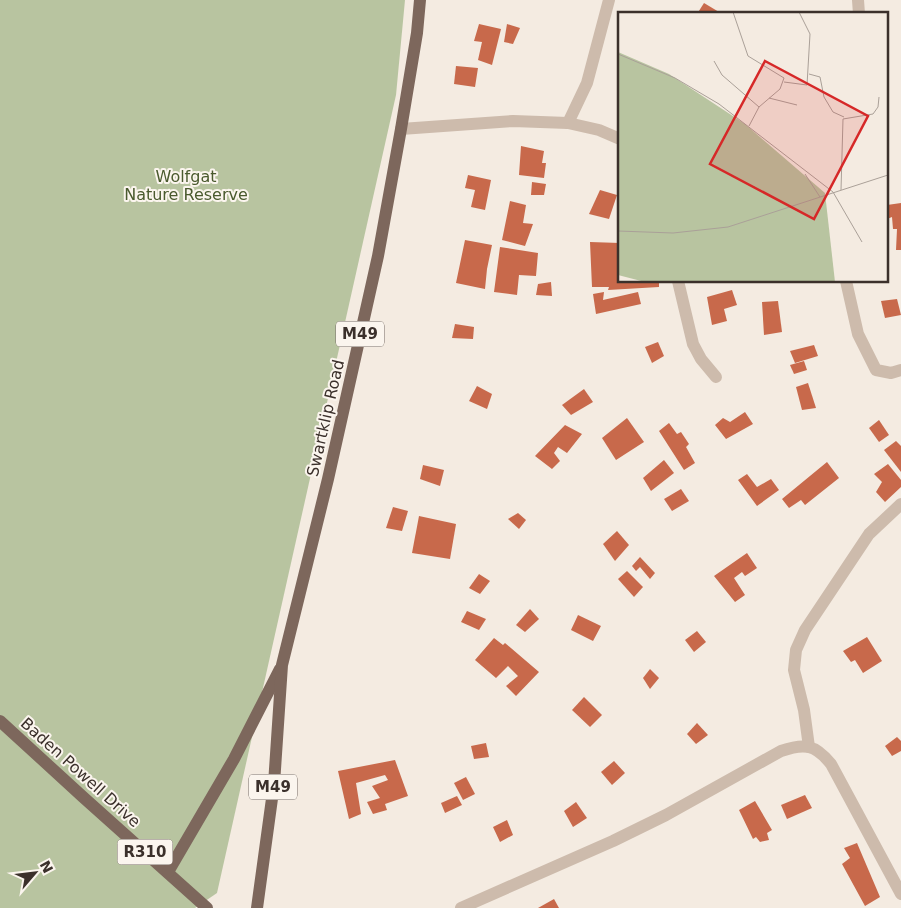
<svg xmlns="http://www.w3.org/2000/svg" width="901" height="908" font-family="'DejaVu Sans',sans-serif">
	<style>
		.green { fill: #b8c4a0 }
		.building { fill: #c8694b }
		.lines { fill: none; stroke-linecap: round; stroke-linejoin: round }
		.minor { stroke: #cdbbac; stroke-width: 12 }
		.major { stroke: #7d675c; stroke-width: 12 }
		.labels { text-anchor: middle; stroke-width: 4; stroke-linejoin: round; paint-order: stroke }
		.shield { fill: #fbf5ee; stroke: #756b66; stroke-width: 1 }
		.shield-label { font-size: 15px; font-weight: bold; fill: #3b302b }
		.park-label { font-size: 16px; fill: #4a5a2e; stroke: #fbf5ee }
		.street-label { font-size: 16px; fill: #3b302b; stroke: #fbf5ee }
		.inset-road { fill: none; stroke: #aaa098; stroke-width: 1 }
		.view { fill: #d62828; fill-opacity: 0.15; stroke: #d62828; stroke-width: 2.5 }
		.inset-edge { fill: none; stroke: #3b302b; stroke-width: 2.5 }
	</style>
	<rect width="100%" height="100%" fill="#f4ebe1"/>
	<path class="green" d="M0,0H405L396,95L217,893L195,908H0Z"/>
	<g class="building">
		<path d="M704,3L719,12L718,14H697Z"/>
		<path d="M479,24L501,29L492,65L478,60L482,42L474,41Z"/>
		<path d="M507,24L520,28L513,44L504,42Z"/>
		<path d="M456,66L478,68L475,87L454,84Z"/>
		<path d="M521,146L544,151L542,163H546L544,178L519,175Z"/>
		<path d="M468,175L491,180L485,210L471,207L475,190L465,188Z"/>
		<path d="M532,182L546,184L544,195H531Z"/>
		<path d="M600,190L617,195L609,219L589,214Z"/>
		<path d="M510,201L526,205L523,223L533,224L525,246L502,240Z"/>
		<path d="M901,203V250H896L897,229H893L892,217L887,219V205Z"/>
		<path d="M465,240L492,245L487,269L485,289L456,283Z"/>
		<path d="M590,242L620,243V281H659V287L608,290L609,287H592Z"/>
		<path d="M500,247L538,253L536,276L519,275L517,295L494,292Z"/>
		<path d="M551,282L552,296L536,295L538,284Z"/>
		<path d="M732,290L737,305L724,309L727,321L712,325L707,297Z"/>
		<path d="M604,292L603,300L638,292L641,304L596,314L593,294Z"/>
		<path d="M897,299L901,315L885,318L881,301Z"/>
		<path d="M778,301L782,332L764,335L762,302Z"/>
		<path d="M455,324L474,327L473,339L452,338Z"/>
		<path d="M658,342L664,356L652,363L645,347Z"/>
		<path d="M814,345L818,356L795,363L790,351Z"/>
		<path d="M804,361L807,370L794,374L790,365Z"/>
		<path d="M808,383L816,408L802,410L796,387Z"/>
		<path d="M477,386L492,394L487,409L469,401Z"/>
		<path d="M584,389L593,402L571,415L562,405Z"/>
		<path d="M745,412L753,424L726,439L715,425L723,418L730,422Z"/>
		<path d="M627,418L644,442L616,460L602,438Z"/>
		<path d="M879,420L889,435L879,442L869,428Z"/>
		<path d="M669,423L677,434L681,432L689,444L686,447L695,463L684,470L659,431Z"/>
		<path d="M565,425L582,434L567,453L558,447L554,453L560,461L552,469L535,456Z"/>
		<path d="M896,441L901,446V472L884,450Z"/>
		<path d="M664,460L674,473L651,491L643,478Z"/>
		<path d="M827,462L839,478L805,505L801,500L789,508L782,499Z"/>
		<path d="M888,464L901,480V487L885,502L876,492L882,482L874,474Z"/>
		<path d="M423,465L444,470L440,486L420,479Z"/>
		<path d="M747,474L757,487L771,479L779,490L757,506L738,480Z"/>
		<path d="M681,489L689,501L672,511L664,499Z"/>
		<path d="M393,507L408,511L402,531L386,528Z"/>
		<path d="M518,513L526,520L519,529L508,519Z"/>
		<path d="M419,516L456,524L450,559L412,553Z"/>
		<path d="M617,531L629,545L615,561L603,544Z"/>
		<path d="M747,553L757,568L745,576L742,572L734,578L745,595L735,602L714,576Z"/>
		<path d="M640,557L655,573L650,579L640,567L636,571L632,566Z"/>
		<path d="M627,571L643,587L634,597L618,579Z"/>
		<path d="M479,574L490,581L480,594L469,588Z"/>
		<path d="M530,609L539,619L525,632L516,625Z"/>
		<path d="M467,611L486,619L479,630L461,622Z"/>
		<path d="M578,615L601,626L593,641L571,630Z"/>
		<path d="M697,631L706,642L694,652L685,640Z"/>
		<path d="M867,637L882,661L863,673L855,660L851,662L843,651Z"/>
		<path d="M494,638L503,645L505,643L539,672L516,696L506,686L518,676L508,666L496,678L475,660Z"/>
		<path d="M650,669L659,678L650,689L643,678Z"/>
		<path d="M584,697L602,715L590,727L572,710Z"/>
		<path d="M697,723L708,735L696,744L687,734Z"/>
		<path d="M897,737L901,741V751L892,756L885,746Z"/>
		<path d="M486,743L489,757L474,759L471,746Z"/>
		<path d="M395,760L408,796L385,804L387,810L373,814L367,802L380,798L372,786L388,780L385,775L356,783L361,814L349,819L338,771Z"/>
		<path d="M614,761L625,773L612,785L601,772Z"/>
		<path d="M466,777L475,794L463,800L454,783Z"/>
		<path d="M805,795L812,808L787,819L781,805Z"/>
		<path d="M457,796L462,805L445,813L441,803Z"/>
		<path d="M755,801L772,830L767,833L769,840L760,842L756,837L753,839L739,810Z"/>
		<path d="M576,802L587,818L573,827L564,811Z"/>
		<path d="M507,820L513,835L500,842L493,827Z"/>
		<path d="M857,843L880,897L865,906L842,864L850,858L844,848Z"/>
		<path d="M554,899L559,908H538Z"/>
	</g>
	<g class="lines">
		<g class="minor">
			<path d="M858,0L859,14"/>
			<path d="M568,123L587,83L609,0"/>
			<path d="M401,129L513,121L568,123L599,130L620,139"/>
			<path d="M678,281L693,344L701,359L716,377"/>
			<path d="M846,281L858,334L876,370L891,373L901,370"/>
			<path d="M809,747L804,710L794,670L796,650L805,630L869,534L901,504"/>
			<path d="M461,908L613,841L666,815L781,751C804,743 815,744 831,764L901,894"/>
		</g>
		<g class="major">
			<path d="M0,721L83,797L207,908"/>
			<path d="M168,872L234,759L280,669"/>
			<path d="M257,908L274,784L282,665L328,479L378,256L401,129L417,33L420,0"/>
		</g>
	</g>
	<g class="labels">
		<g class="shield">
			<rect x="336" y="321.5" width="48" height="25" rx="4"/>
			<rect x="249" y="774.5" width="48" height="25" rx="4"/>
			<rect x="117.5" y="839.5" width="55" height="25" rx="4"/>
		</g>
		<g class="shield-label">
			<text x="360" y="339">M49</text>
			<text x="273" y="792">M49</text>
			<text x="145" y="857">R310</text>
		</g>
		<g class="park-label">
			<text x="186" y="182">Wolfgat<tspan x="186" dy="18">Nature Reserve</tspan></text>
		</g>
		<g class="street-label">
			<text transform="translate(325 418) rotate(-77)" y="6">Swartklip Road</text>
			<text transform="translate(81 772) rotate(42)" y="6">Baden Powell Drive</text>
		</g>
	</g>
	<g transform="translate(618 12)">
		<rect width="270" height="270" fill="#f4ebe1"/>
		<path d="M0,40L51,62L127,112L207,181L217,270H27L0,263Z" fill="#b8c4a0"/>
		<path class="inset-road" d="M115,0L130,44L166,66L162,77L141,95L131,114M0,42L57,66L101,92L215,180M96,49L104,63L141,95M191,62L202,65L206,85L215,100L226,105M166,70L189,73L192,22L181,0M151,86L179,93M187,162L202,185M223,178L225,107L255,102L260,95L261,85M215,180L244,230M0,219L55,221L110,215L270,163"/>
		<path class="view" d="M147,49L250,104L196,207L92,152Z"/>
		<rect width="270" height="270" class="inset-edge"/>
	</g>
	<g transform="translate(35 873) rotate(62)" stroke="#fbf5ee" stroke-width="4" paint-order="stroke">
	<path d="M0-4L9 19L0 12L-9 19Z" fill="#3b302b"/>
	<text y="-8" font-size="14" font-weight="bold" text-anchor="middle" fill="#3b302b">N</text>
	</g>
</svg>
